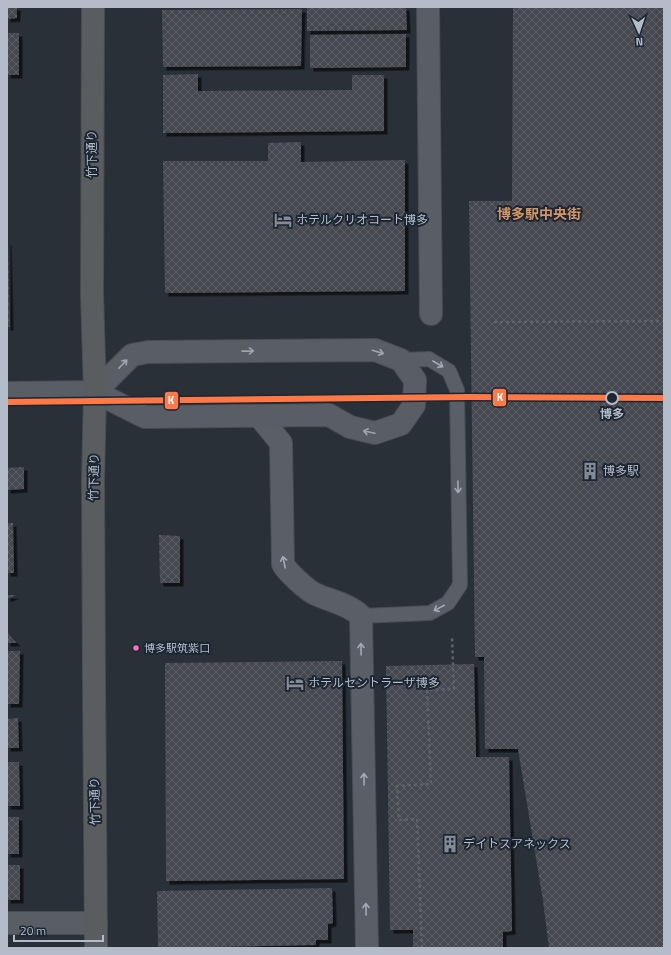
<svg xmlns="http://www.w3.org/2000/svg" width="671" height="955" font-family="'Titillium Web','Noto Sans JP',sans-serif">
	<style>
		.building { fill: url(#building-cross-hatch); filter: url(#shadow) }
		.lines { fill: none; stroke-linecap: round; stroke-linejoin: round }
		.lane-casing { stroke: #484c53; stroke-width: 16 }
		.street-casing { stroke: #484c53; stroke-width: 24 }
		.secondary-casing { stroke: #484c53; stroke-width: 24 }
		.highway-casing { stroke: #474c53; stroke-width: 24 }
		.path { stroke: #5d636a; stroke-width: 2.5; stroke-dasharray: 3 3; stroke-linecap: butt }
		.lane { stroke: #5a5e66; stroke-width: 14 }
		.street { stroke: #5a5e66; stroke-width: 22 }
		.secondary { stroke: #595d64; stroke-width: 22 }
		.highway { stroke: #5a5d60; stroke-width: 22 }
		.metro-1-casing { stroke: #1d2633; stroke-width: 9 }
		.metro-1 { stroke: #ff7846; stroke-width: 6 }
		.oneway { stroke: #9da4b0 }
		.oneway2 { stroke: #a2a9b5 }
		.stop-dot { fill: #1d2633; stroke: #b4bcc9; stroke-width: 2 }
		.bus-dot { fill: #fb6dba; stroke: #1d2633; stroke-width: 1.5 }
		.labels { text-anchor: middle; stroke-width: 4; stroke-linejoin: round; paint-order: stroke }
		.bus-label { font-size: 11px; fill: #b4bcc9; stroke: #1d2633; text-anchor: start }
		.street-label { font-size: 12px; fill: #b4bcc9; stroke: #1d2633 }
		.poi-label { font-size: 12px; fill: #b4bcc9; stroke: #1d2633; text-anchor: start }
		.stop-label { font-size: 12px; font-weight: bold; fill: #b4bcc9; stroke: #1d2633 }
		.quarter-label { font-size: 14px; font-weight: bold; fill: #d59563; stroke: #1d2633 }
		.line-badge { stroke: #1d2633; stroke-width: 1.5 }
		.badge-label { font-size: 11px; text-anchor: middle; font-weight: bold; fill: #fff }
	</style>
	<defs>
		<pattern id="building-cross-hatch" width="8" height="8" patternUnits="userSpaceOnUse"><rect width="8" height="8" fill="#444950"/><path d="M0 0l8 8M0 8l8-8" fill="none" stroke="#5d6168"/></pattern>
		<filter id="shadow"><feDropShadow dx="3.5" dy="3.5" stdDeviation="0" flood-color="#0009"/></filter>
	</defs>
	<rect width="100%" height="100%" fill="#2a3038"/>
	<g class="building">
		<path d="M7,7H17V18L7,19Z"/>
		<path d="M406,7L407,30L307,31V8Z"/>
		<path d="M513,7H664V948H549L543,901L518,749H485L484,657H475L469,201H512Z"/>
		<path d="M302,9L301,66L163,67L162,10Z"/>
		<rect x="7" y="33" width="12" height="42"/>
		<path d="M406,34V67L310,68V35Z"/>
		<path d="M198,74V91L352,90V75H384V131L163,133V75Z"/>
		<path d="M301,142V162L405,160V291L165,293L163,161H268V143Z"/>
		<path d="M7,242H8L10,327H7Z"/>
		<path d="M24,467V489L7,490V468Z"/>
		<path d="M7,523H13L14,573H7Z"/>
		<path d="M159,535L180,536V583H160Z"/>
		<path d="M7,595H16L7,599Z"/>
		<path d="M7,632L17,643H7Z"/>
		<path d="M7,651H20L19,704H7Z"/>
		<path d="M342,661L344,879L166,881L165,663Z"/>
		<path d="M474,664L476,757H509L512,931L503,932V948H413V930H390L386,666Z"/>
		<path d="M18,718L19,748H7V719Z"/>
		<path d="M7,762H19L20,806H7Z"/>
		<rect x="7" y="817" width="12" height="37"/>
		<rect x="7" y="865" width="13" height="35"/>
		<path d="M332,888L333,923L328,924V940H316V945L158,948L157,891Z"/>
	</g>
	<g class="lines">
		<g class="lane-casing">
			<path id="lane" d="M361,616L430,613L448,603L460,585L457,390L449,371L429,359L401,360"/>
		</g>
		<g class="street-casing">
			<path id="street" d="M259,416L281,443L283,564C287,572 307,590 315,594C330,601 349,604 361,616L367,948"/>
		</g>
		<g class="secondary-casing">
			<g id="secondary">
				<path d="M428,7L431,314"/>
				<path d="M7,393L95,392L145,417L329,415L350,427L375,433L401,424L414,405L415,380L401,360L375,350L148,352L132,355L95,392"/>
				<path d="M7,923H96"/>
			</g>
		</g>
		<g class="highway-casing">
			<path id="highway" d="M93,7L92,294L95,392L93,481L94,681L96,948"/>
		</g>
		<g class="path">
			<path d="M494,322L664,321"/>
			<path d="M422,948L417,819L399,820L397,786L431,784L427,690L454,689L452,637"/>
		</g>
		<use href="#lane" class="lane"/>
		<use href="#street" class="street"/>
		<use href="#secondary" class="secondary"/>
		<use href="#highway" class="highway"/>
		<g class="metro-1-casing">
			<path id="metro-1" d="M7,402L469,397L664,398"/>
		</g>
		<use href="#metro-1" class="metro-1"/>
	</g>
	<defs><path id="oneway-shaft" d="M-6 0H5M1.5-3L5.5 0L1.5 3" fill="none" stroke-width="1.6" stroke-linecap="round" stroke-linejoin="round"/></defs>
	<g class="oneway">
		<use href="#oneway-shaft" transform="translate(248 351) rotate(-1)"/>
		<use href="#oneway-shaft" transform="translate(378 352) rotate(16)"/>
		<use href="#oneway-shaft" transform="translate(123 364) rotate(-46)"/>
		<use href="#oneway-shaft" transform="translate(369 432) rotate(-168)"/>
	</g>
	<g class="oneway2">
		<use href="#oneway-shaft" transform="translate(438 364) rotate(30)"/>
		<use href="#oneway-shaft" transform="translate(458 487) rotate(89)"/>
		<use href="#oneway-shaft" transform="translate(284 562) rotate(-102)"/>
		<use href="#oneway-shaft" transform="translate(439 608) rotate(152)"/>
		<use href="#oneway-shaft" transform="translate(361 649) rotate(-91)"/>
		<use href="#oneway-shaft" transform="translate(364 779) rotate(-91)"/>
		<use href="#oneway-shaft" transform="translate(366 909) rotate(-91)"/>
	</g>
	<defs>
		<g id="hotel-bare" transform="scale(1.38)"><path d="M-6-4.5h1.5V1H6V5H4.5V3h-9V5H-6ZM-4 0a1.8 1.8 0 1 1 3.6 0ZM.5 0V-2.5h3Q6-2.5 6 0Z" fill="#848b96" stroke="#1d2633" stroke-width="2.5" paint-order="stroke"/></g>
		<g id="building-bare" transform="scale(1.38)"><path d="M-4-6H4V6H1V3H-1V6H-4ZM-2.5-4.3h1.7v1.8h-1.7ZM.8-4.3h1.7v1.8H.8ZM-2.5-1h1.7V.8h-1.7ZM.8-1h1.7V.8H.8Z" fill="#848b96" stroke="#1d2633" stroke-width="2.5" paint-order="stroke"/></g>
	</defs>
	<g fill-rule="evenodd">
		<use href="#hotel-bare" x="283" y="220"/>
		<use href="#building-bare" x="590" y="471"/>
		<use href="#hotel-bare" x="295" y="683"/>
		<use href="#building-bare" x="450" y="844"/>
	</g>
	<circle class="stop-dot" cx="612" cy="398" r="6"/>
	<circle class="bus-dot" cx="136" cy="648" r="3.5"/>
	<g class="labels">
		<g class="bus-label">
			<text x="144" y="652">博多駅筑紫口</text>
		</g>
		<g class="street-label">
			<text transform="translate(92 154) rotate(-90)" y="4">竹下通り</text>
			<text transform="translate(94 477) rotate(-89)" y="4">竹下通り</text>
			<text transform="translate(95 801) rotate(-91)" y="4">竹下通り</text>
		</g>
		<g class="poi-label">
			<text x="296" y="224">ホテルクリオコート博多</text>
			<text x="603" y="475">博多駅</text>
			<text x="308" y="687">ホテルセントラーザ博多</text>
			<text x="463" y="848">デイトスアネックス</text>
		</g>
		<g class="stop-label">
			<text x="612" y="418">博多</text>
		</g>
		<g class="quarter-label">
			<text x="539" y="219">博多駅中央街</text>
		</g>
	</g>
	<g class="line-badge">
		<rect x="492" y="388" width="15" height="19" rx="4" fill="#ff7846"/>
		<rect x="164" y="391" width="15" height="19" rx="4" fill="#ff7846"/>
	</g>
	<g class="badge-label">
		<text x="500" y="401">K</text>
		<text x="171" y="404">K</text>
	</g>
	<rect width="671" height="955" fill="none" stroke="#b4bcc9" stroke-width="16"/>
	<g transform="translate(639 32) rotate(177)" stroke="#1d2633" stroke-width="3" paint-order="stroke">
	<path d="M0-3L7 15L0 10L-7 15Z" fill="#b4bcc9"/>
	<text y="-6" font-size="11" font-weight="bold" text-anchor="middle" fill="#b4bcc9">N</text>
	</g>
	<path d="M14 935v6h89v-6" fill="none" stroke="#b4bcc9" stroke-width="2"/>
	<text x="20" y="935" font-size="12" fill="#b4bcc9" stroke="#1d2633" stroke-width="3" paint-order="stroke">20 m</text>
</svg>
